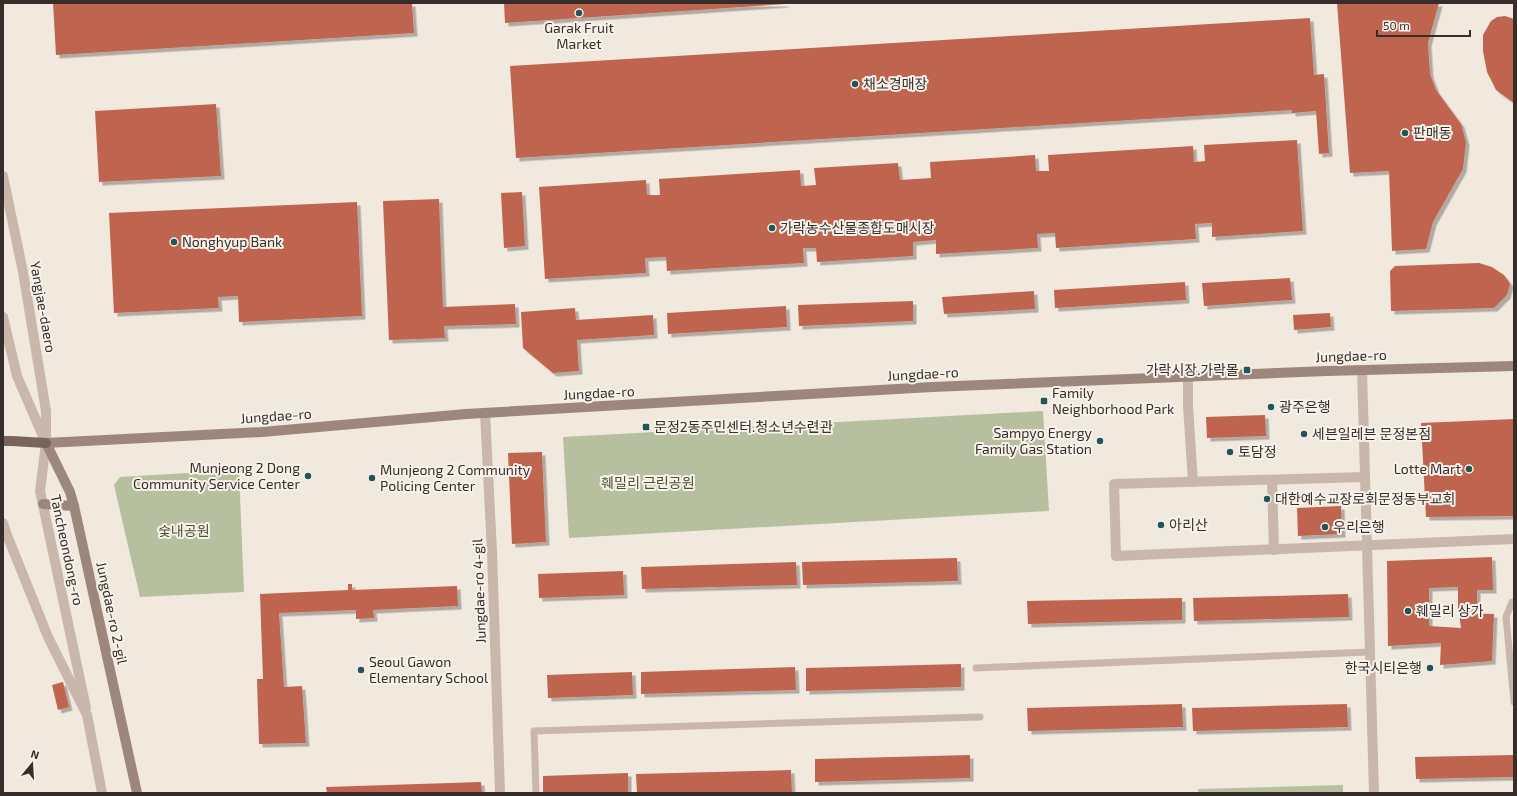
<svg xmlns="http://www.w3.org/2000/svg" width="1517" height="796" font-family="'Exo 2','Noto Sans KR',sans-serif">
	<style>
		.green { fill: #b6c09f }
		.building { fill: #bf654f; filter: url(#shadow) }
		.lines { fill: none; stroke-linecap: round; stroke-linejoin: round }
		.service { stroke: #c9b7ab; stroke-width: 7 }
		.minor { stroke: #c9b7ab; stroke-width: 10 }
		.tertiary { stroke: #c9b7ab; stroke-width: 10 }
		.secondary { stroke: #9d877c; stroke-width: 10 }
		.primary { stroke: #78645c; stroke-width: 10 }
		.poi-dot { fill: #215557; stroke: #f9f2eb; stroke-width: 1.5 }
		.labels { text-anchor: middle; stroke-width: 4; stroke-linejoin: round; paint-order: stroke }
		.poi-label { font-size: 14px; fill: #372d2a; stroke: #f9f2eb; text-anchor: start }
		.street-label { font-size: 14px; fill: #372d2a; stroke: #f9f2eb }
		.park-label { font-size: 14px; fill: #48542f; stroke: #f9f2eb }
	</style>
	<defs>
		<filter id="shadow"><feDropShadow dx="3.5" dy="3.5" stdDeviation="0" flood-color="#0004"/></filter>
	</defs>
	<rect width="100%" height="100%" fill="#f1e8de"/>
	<g class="green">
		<path d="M1043,411L1049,511L569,538L563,437Z"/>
		<path d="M239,470L244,592L140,597L114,485L120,477Z"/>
		<path d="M1343,785V793H1198V789Z"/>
	</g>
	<g class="building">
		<path d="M53,3H412L414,33L56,55Z"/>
		<path d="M504,3H785V4L505,23Z"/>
		<path d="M1337,3H1439L1428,43L1430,74L1436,90L1461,124L1466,142L1463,169L1433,222L1426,249L1392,251L1389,171L1350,173Z"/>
		<path d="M1505,16L1514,19V103L1496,90L1487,72L1483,51V35L1491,21L1497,17Z"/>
		<path d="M1310,18L1314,75L1324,74L1329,153L1319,154L1316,111L1292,113V110L516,158L510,66Z"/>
		<path d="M216,104L221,176L99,182L95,111Z"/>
		<path d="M1297,140L1303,231L1212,237V223L1195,224L1196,239L1056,248L1055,233L1037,234L1038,248L936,254V240L913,242V256L817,262L816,248H803L804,263L667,271L666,257L645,258L646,273L545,279L539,187L646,180L647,195H660L659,179L800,170L801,186L816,185L814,168L898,163L900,180L931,178L930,162L1035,155L1036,171H1049L1048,155L1193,146L1194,162L1205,161L1204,145Z"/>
		<path d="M522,192L525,246L504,248L501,193Z"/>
		<path d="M439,199L443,307L515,304L516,324L444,326L445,338L389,340L383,201Z"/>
		<path d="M357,202L362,316L239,322L238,296L218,297L219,308L114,313L109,213Z"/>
		<path d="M1479,263L1492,267L1504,275L1510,284L1507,295L1494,308L1391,311L1390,271L1395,266Z"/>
		<path d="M1290,278L1292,300L1204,306L1202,283Z"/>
		<path d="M1185,282L1186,300L1055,308L1054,290Z"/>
		<path d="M1034,291L1035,309L944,314L942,297Z"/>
		<path d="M913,301V321L799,326L798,305Z"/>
		<path d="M786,306L787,327L668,334L667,313Z"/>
		<path d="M575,308L576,320L653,315L654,335L577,340L579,371L553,373L523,348L521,312Z"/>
		<path d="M1330,313L1331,327L1294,330L1293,315Z"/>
		<path d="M1265,415L1266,436L1207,438L1206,417Z"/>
		<path d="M1514,419V516L1426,517L1421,423Z"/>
		<path d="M542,452L546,542L512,544L508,453Z"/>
		<path d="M1341,506L1342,534L1298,536L1297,508Z"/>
		<path d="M1492,557L1493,590H1477V609H1458V587L1429,588V626L1461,628L1459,613L1494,614L1492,661L1440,665L1441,643L1388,646L1387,561Z"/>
		<path d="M957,558L958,581L803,585L802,562Z"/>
		<path d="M796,562L797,585L642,589L641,567Z"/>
		<path d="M623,571L624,595L539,598L538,574Z"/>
		<path d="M348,584H352V590L457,586L458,606L373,610L374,618L356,619V610L279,613L284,687L302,686L306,743L259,744L257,679H263L260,594L348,590Z"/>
		<path d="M1348,594L1349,617L1194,621L1193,598Z"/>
		<path d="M1182,598V620L1028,624L1027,601Z"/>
		<path d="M961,664V687L806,691V668Z"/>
		<path d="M795,667L796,690L641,694V672Z"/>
		<path d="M632,672L633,695L548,698L547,675Z"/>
		<path d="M63,682L69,707L58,710L52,685Z"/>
		<path d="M1182,704L1183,727L1028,731L1027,708Z"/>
		<path d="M1347,704L1348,727L1193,731L1192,708Z"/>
		<path d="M970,755V778L815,782V759Z"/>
		<path d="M1513,755V777L1416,779L1415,757Z"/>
		<path d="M791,770L792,793H637L636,774Z"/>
		<path d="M628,773V793H543V776Z"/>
		<path d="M481,782L482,793H327L326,787Z"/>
	</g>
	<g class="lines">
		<g class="service">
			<path d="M1514,602H1512L1506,617L1514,702"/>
			<path d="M976,668L1370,652"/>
			<path d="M536,793L534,731L980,717"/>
		</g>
		<g class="minor">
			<path d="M3,317L17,376L46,443L40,491L86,708"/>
			<path d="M1362,370L1374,793"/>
			<path d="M1188,376V406L1193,482"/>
			<path d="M485,413L492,552L500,793"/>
			<path d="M1365,477L1114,484L1116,556L1514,539"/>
			<path d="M1272,480L1274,550"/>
		</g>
		<g class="tertiary">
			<path d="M3,176L23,272L46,411V443"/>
			<path d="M3,523L7,535L48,637L87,715L102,793"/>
		</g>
		<g class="secondary">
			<path d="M43,504L74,506"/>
			<path d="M137,793L74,506L70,492L46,443L262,432L466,414L932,387L1327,371L1514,366"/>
		</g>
		<path class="primary" d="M3,441H12L46,443"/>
	</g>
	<g class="poi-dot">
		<circle cx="579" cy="13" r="4"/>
		<circle cx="855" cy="84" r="4"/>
		<circle cx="1405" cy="133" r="4"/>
		<circle cx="772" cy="228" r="4"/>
		<circle cx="174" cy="242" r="4"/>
		<rect x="1243" y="366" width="8" height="8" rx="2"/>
		<rect x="1040" y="397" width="8" height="8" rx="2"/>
		<circle cx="1271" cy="407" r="4"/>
		<rect x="642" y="423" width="8" height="8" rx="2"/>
		<circle cx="1304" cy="434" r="4"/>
		<circle cx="1100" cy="441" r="4"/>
		<circle cx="1230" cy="452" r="4"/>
		<circle cx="1469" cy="469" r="4"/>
		<circle cx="308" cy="476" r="4"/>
		<circle cx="372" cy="478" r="4"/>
		<circle cx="1267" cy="499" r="4"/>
		<circle cx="1161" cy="525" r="4"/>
		<circle cx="1325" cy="527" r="4"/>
		<circle cx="1408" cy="611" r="4"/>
		<circle cx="1430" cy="668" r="4"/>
		<circle cx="361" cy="670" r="4"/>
	</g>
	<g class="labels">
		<g class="poi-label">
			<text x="579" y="33" text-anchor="middle">Garak Fruit<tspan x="579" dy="16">Market</tspan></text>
			<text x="863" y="89">채소경매장</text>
			<text x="1413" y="138">판매동</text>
			<text x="780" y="233">가락농수산물종합도매시장</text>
			<text x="182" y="247">Nonghyup Bank</text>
			<text x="1239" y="375" text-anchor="end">가락시장.가락몰</text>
			<text x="1052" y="398">Family<tspan x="1052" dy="16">Neighborhood Park</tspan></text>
			<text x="1279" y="412">광주은행</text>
			<text x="654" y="432">문정2동주민센터.청소년수련관</text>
			<text x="1092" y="438" text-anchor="end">Sampyo Energy<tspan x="1092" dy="16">Family Gas Station</tspan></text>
			<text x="1312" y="439">세븐일레븐 문정본점</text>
			<text x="1238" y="457">토담정</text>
			<text x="300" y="473" text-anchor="end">Munjeong 2 Dong<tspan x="300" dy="16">Community Service Center</tspan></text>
			<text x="1461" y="474" text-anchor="end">Lotte Mart</text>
			<text x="380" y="475">Munjeong 2 Community<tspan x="380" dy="16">Policing Center</tspan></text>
			<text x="1275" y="504">대한예수교장로회문정동부교회</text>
			<text x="1169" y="530">아리산</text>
			<text x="1333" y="532">우리은행</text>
			<text x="1416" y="616">훼밀리 상가</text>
			<text x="369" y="667">Seoul Gawon<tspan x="369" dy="16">Elementary School</tspan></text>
			<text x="1422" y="673" text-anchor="end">한국시티은행</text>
		</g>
		<g class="street-label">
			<text transform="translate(43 307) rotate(80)" y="5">Yangjae-daero</text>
			<text transform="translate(1351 356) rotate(-2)" y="5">Jungdae-ro</text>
			<text transform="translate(923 374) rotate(-3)" y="5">Jungdae-ro</text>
			<text transform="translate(599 393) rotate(-3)" y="5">Jungdae-ro</text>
			<text transform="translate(276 416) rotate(-4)" y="5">Jungdae-ro</text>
			<text transform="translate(67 550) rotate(78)" y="5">Tancheondong-ro</text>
			<text transform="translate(479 591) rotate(-92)" y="5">Jungdae-ro 4-gil</text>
			<text transform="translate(112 613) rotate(78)" y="5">Jungdae-ro 2-gil</text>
		</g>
		<g class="park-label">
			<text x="648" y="488">훼밀리 근린공원</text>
			<text x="184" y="536">숯내공원</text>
		</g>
	</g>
	<rect width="1517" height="796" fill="none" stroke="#372d2a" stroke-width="8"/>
	<g transform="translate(32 764) rotate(18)" stroke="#f9f2eb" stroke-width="3" paint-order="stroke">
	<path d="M0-3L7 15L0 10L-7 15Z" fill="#372d2a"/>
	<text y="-6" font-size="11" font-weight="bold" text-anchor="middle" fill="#372d2a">N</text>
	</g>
	<path d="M1377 30v6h93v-6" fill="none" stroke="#372d2a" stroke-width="2"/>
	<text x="1383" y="30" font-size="12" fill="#372d2a" stroke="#f9f2eb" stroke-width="3" paint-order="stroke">50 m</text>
</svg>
